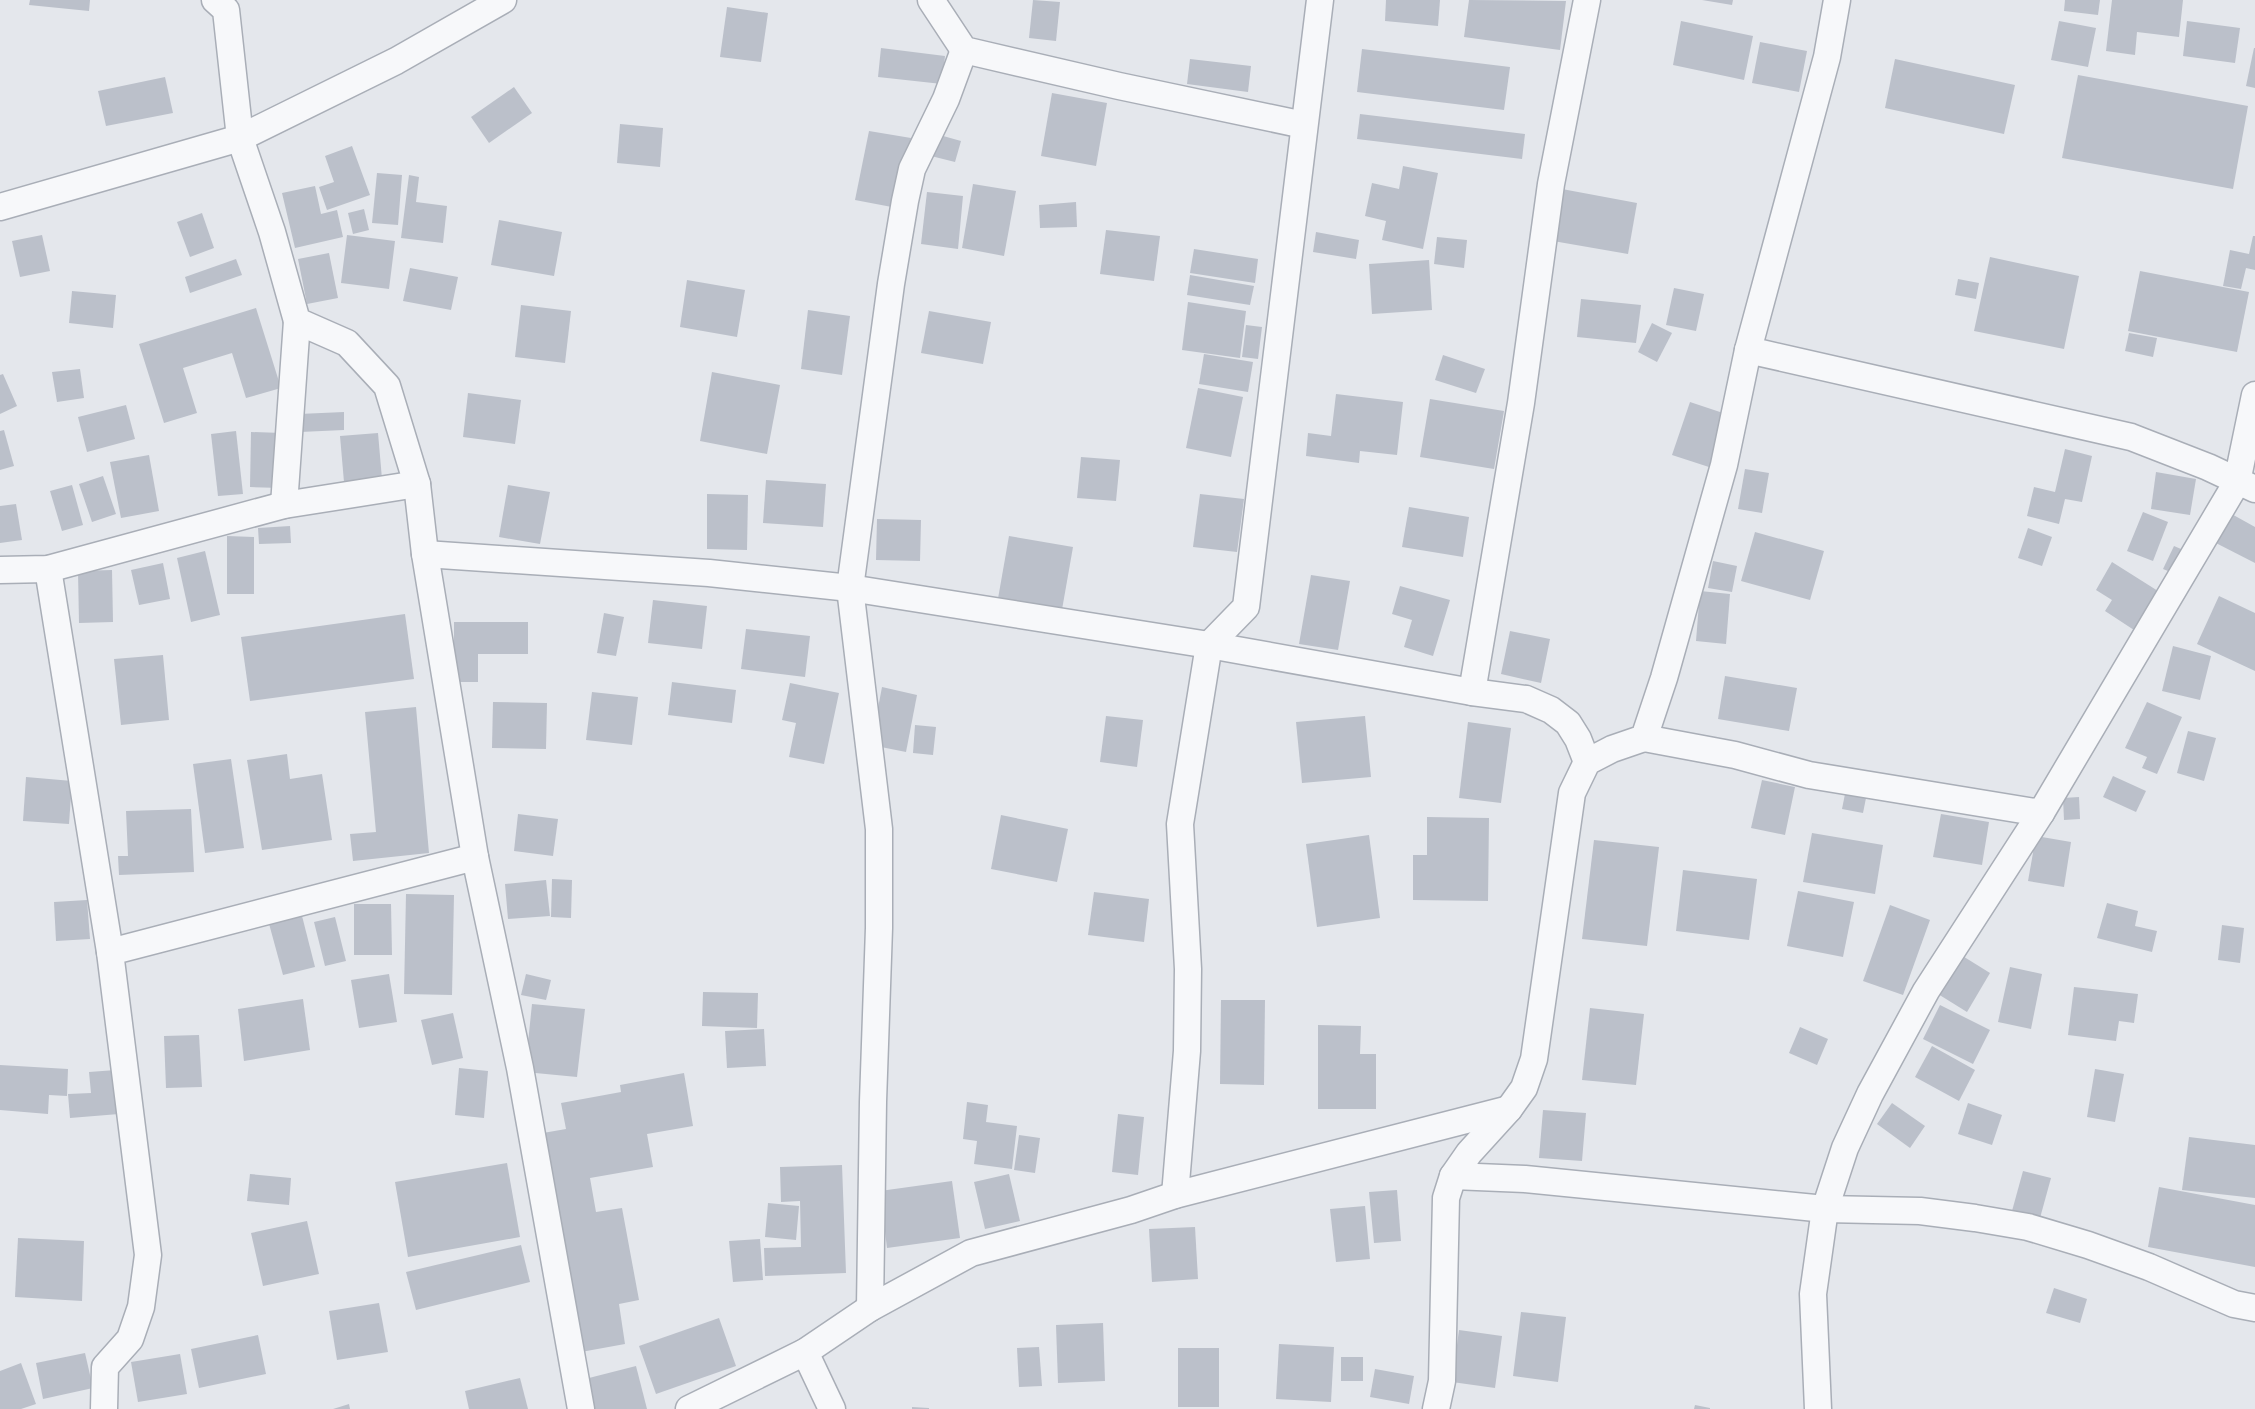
<svg xmlns="http://www.w3.org/2000/svg" width="2255" height="1409" font-family="'Source Sans 3',sans-serif">
	<style>
		.building { fill: #bbc0ca }
		.lines { fill: none; stroke-linecap: round; stroke-linejoin: round }
		.minor-casing { stroke: #a9aeb7; stroke-width: 29 }
		.minor { stroke: #f7f8fa; stroke-width: 26 }
	</style>
	<rect width="100%" height="100%" fill="#e4e7ec"/>
	<g class="building">
		<path d="M30,0H90L89,11L29,5Z"/>
		<path d="M1033,0L1060,2L1056,41L1029,38Z"/>
		<path d="M1386,0H1440L1438,26L1385,21Z"/>
		<path d="M1469,0L1566,1L1560,50L1464,37Z"/>
		<path d="M1702,0H1733L1732,5Z"/>
		<path d="M2065,0H2100L2098,15L2064,11Z"/>
		<path d="M2112,0H2183L2179,37L2137,32L2135,55L2106,51Z"/>
		<path d="M727,7L768,13L761,62L720,57Z"/>
		<path d="M1681,21L1753,36L1744,80L1673,65Z"/>
		<path d="M2059,21L2096,28L2088,67L2051,60Z"/>
		<path d="M2187,21L2240,28L2235,63L2183,56Z"/>
		<path d="M1760,42L1807,51L1799,92L1752,83Z"/>
		<path d="M881,48L945,56L942,84L878,77Z"/>
		<path d="M2254,48H2255V88L2246,86Z"/>
		<path d="M1362,49L1510,67L1504,110L1357,92Z"/>
		<path d="M1190,59L1251,66L1248,92L1187,84Z"/>
		<path d="M1895,59L2015,85L2004,134L1885,108Z"/>
		<path d="M2078,75L2248,106L2233,189L2062,158Z"/>
		<path d="M165,77L173,113L106,126L98,91Z"/>
		<path d="M514,87L532,113L489,143L471,117Z"/>
		<path d="M1052,93L1107,103L1096,166L1041,156Z"/>
		<path d="M1360,114L1525,134L1522,159L1357,139Z"/>
		<path d="M620,124L663,128L660,167L617,163Z"/>
		<path d="M869,131L911,138L897,208L855,200Z"/>
		<path d="M929,132L961,141L955,162L923,154Z"/>
		<path d="M352,146L370,195L327,210L319,187L334,182L325,156Z"/>
		<path d="M1403,166L1438,173L1423,249L1382,240L1386,221L1365,216L1372,183L1399,189Z"/>
		<path d="M377,173L402,175L398,225L372,223Z"/>
		<path d="M409,175L419,177L416,202L447,206L443,243L401,238Z"/>
		<path d="M973,184L1016,191L1004,256L962,248Z"/>
		<path d="M315,186L321,214L337,210L343,237L295,248L282,193Z"/>
		<path d="M1562,189L1637,203L1628,254L1553,241Z"/>
		<path d="M927,192L963,196L958,249L921,244Z"/>
		<path d="M1076,202L1077,227L1040,228L1039,205Z"/>
		<path d="M364,209L369,230L353,234L348,213Z"/>
		<path d="M202,213L214,248L190,257L177,222Z"/>
		<path d="M499,220L562,232L554,276L491,265Z"/>
		<path d="M1106,230L1160,236L1154,281L1100,274Z"/>
		<path d="M1316,232L1359,240L1356,259L1313,252Z"/>
		<path d="M42,235L50,271L20,277L12,241Z"/>
		<path d="M347,235L395,241L389,289L341,283Z"/>
		<path d="M2253,236H2255V270L2246,268L2241,289L2223,286L2230,250L2249,254Z"/>
		<path d="M1437,237L1467,240L1464,268L1434,264Z"/>
		<path d="M1194,249L1258,259L1255,283L1190,273Z"/>
		<path d="M329,253L338,298L307,304L298,259Z"/>
		<path d="M1990,257L2079,276L2064,349L1974,331Z"/>
		<path d="M236,259L242,275L190,293L185,277Z"/>
		<path d="M1429,260L1432,310L1372,314L1369,264Z"/>
		<path d="M410,268L458,277L451,310L403,301Z"/>
		<path d="M2140,271L2249,292L2237,352L2128,331Z"/>
		<path d="M1190,275L1254,286L1250,305L1187,295Z"/>
		<path d="M1958,279L1979,283L1976,299L1955,295Z"/>
		<path d="M687,280L745,290L737,337L680,327Z"/>
		<path d="M1674,288L1704,294L1696,331L1666,325Z"/>
		<path d="M72,291L116,295L113,328L69,323Z"/>
		<path d="M1581,299L1641,305L1636,343L1577,337Z"/>
		<path d="M1188,302L1246,311L1240,358L1182,350Z"/>
		<path d="M521,305L571,311L565,363L515,357Z"/>
		<path d="M256,308L281,388L246,398L232,353L183,368L197,413L164,423L139,344Z"/>
		<path d="M808,310L850,316L842,375L801,369Z"/>
		<path d="M929,311L991,322L983,364L921,353Z"/>
		<path d="M1652,323L1672,333L1657,362L1638,352Z"/>
		<path d="M1246,325L1262,327L1258,359L1242,357Z"/>
		<path d="M2129,333L2157,338L2153,357L2125,351Z"/>
		<path d="M1204,354L1253,362L1248,392L1199,384Z"/>
		<path d="M1443,355L1485,369L1476,393L1435,380Z"/>
		<path d="M80,369L84,398L57,402L52,372Z"/>
		<path d="M712,372L780,385L767,454L700,441Z"/>
		<path d="M3,374L17,406L0,414V375Z"/>
		<path d="M1198,388L1243,397L1231,457L1186,448Z"/>
		<path d="M468,393L521,400L515,444L463,437Z"/>
		<path d="M1336,394L1403,402L1397,455L1360,451L1359,463L1306,456L1308,433L1331,436Z"/>
		<path d="M1430,399L1504,411L1494,469L1420,457Z"/>
		<path d="M1690,402L1729,415L1712,468L1672,455Z"/>
		<path d="M126,405L135,439L87,452L78,417Z"/>
		<path d="M344,412V430L300,432L299,414Z"/>
		<path d="M4,430L14,466L0,470V431Z"/>
		<path d="M236,431L243,494L218,496L211,434Z"/>
		<path d="M251,432L282,433L281,488L250,487Z"/>
		<path d="M378,433L382,479L344,482L340,436Z"/>
		<path d="M2065,449L2092,456L2082,502L2065,499L2059,524L2027,516L2034,487L2055,492Z"/>
		<path d="M149,455L159,511L121,518L110,462Z"/>
		<path d="M1081,457L1120,460L1116,501L1077,498Z"/>
		<path d="M1745,469L1769,473L1762,513L1738,509Z"/>
		<path d="M2156,472L2196,479L2190,515L2151,509Z"/>
		<path d="M103,476L116,514L92,522L79,484Z"/>
		<path d="M766,480L826,484L823,527L763,523Z"/>
		<path d="M72,485L83,525L62,531L50,491Z"/>
		<path d="M508,485L550,492L540,544L499,537Z"/>
		<path d="M707,494L748,495L747,550L707,549Z"/>
		<path d="M1200,494L1244,499L1237,552L1193,547Z"/>
		<path d="M16,504L22,540L0,543V506Z"/>
		<path d="M1409,507L1469,517L1463,557L1402,547Z"/>
		<path d="M2143,512L2168,522L2153,561L2127,551Z"/>
		<path d="M2228,512L2255,527V563L2212,541Z"/>
		<path d="M877,519L921,520L920,561L876,560Z"/>
		<path d="M290,526L291,543L259,544L258,528Z"/>
		<path d="M2028,528L2052,537L2042,566L2018,558Z"/>
		<path d="M1755,532L1824,551L1810,600L1741,581Z"/>
		<path d="M227,536L254,537V594H227Z"/>
		<path d="M1009,536L1073,547L1060,621L996,610Z"/>
		<path d="M2174,546L2188,552L2178,575L2163,569Z"/>
		<path d="M205,551L220,615L191,622L177,558Z"/>
		<path d="M1713,561L1737,566L1732,592L1708,588Z"/>
		<path d="M2112,562L2158,591L2134,630L2105,611L2112,600L2096,590Z"/>
		<path d="M163,563L170,599L139,605L131,570Z"/>
		<path d="M112,570L113,622L79,623L78,571Z"/>
		<path d="M1311,575L1350,581L1338,650L1299,644Z"/>
		<path d="M1400,586L1450,600L1433,656L1404,647L1412,620L1392,614Z"/>
		<path d="M1700,591L1730,594L1726,644L1696,641Z"/>
		<path d="M2219,596L2255,613V671L2197,644Z"/>
		<path d="M653,600L707,606L702,649L648,643Z"/>
		<path d="M604,613L624,617L616,656L597,653Z"/>
		<path d="M405,614L414,679L250,701L241,637Z"/>
		<path d="M454,622H528V654H478V682H454Z"/>
		<path d="M746,629L810,636L805,677L741,669Z"/>
		<path d="M1510,631L1550,639L1541,683L1501,674Z"/>
		<path d="M2173,646L2211,656L2200,700L2162,691Z"/>
		<path d="M163,655L169,720L121,725L114,659Z"/>
		<path d="M1725,676L1797,688L1789,731L1718,719Z"/>
		<path d="M672,682L736,690L732,723L668,715Z"/>
		<path d="M790,683L839,693L824,764L789,757L796,723L782,720Z"/>
		<path d="M882,687L917,695L906,752L871,745Z"/>
		<path d="M592,692L638,697L632,745L586,740Z"/>
		<path d="M493,702L547,703L546,749L492,748Z"/>
		<path d="M2147,702L2182,717L2157,774L2142,768L2147,757L2125,748Z"/>
		<path d="M416,707L429,853L353,861L350,834L376,832L365,712Z"/>
		<path d="M1106,716L1143,720L1137,767L1100,762Z"/>
		<path d="M1365,716L1371,777L1302,783L1296,722Z"/>
		<path d="M1468,722L1511,728L1501,803L1459,798Z"/>
		<path d="M915,725L936,727L933,755L913,753Z"/>
		<path d="M2188,731L2216,738L2204,781L2177,773Z"/>
		<path d="M287,754L290,779L322,774L332,840L262,850L247,760Z"/>
		<path d="M231,759L244,848L205,853L193,764Z"/>
		<path d="M2113,776L2146,791L2136,812L2103,797Z"/>
		<path d="M26,777L72,781L69,824L23,821Z"/>
		<path d="M1762,780L1795,787L1785,835L1751,828Z"/>
		<path d="M1846,789L1867,793L1863,813L1842,809Z"/>
		<path d="M2079,797L2080,819L2064,820L2063,798Z"/>
		<path d="M191,809L194,872L119,875L118,856H128L126,811Z"/>
		<path d="M518,814L558,819L553,856L514,851Z"/>
		<path d="M1941,814L1989,822L1982,865L1933,857Z"/>
		<path d="M1001,815L1068,829L1057,882L991,869Z"/>
		<path d="M1427,817L1489,818L1488,901L1413,900V855H1427Z"/>
		<path d="M1812,833L1883,845L1875,894L1803,882Z"/>
		<path d="M1369,835L1380,918L1317,927L1306,844Z"/>
		<path d="M2036,836L2071,842L2064,887L2028,881Z"/>
		<path d="M1594,840L1659,847L1647,946L1582,939Z"/>
		<path d="M1683,870L1757,879L1749,940L1676,931Z"/>
		<path d="M552,879L572,880L571,918L551,917Z"/>
		<path d="M546,880L550,916L508,919L505,884Z"/>
		<path d="M1798,891L1854,902L1843,957L1787,946Z"/>
		<path d="M1094,892L1149,899L1144,942L1088,935Z"/>
		<path d="M406,894L454,895L452,995L404,994Z"/>
		<path d="M87,900L90,939L56,941L54,902Z"/>
		<path d="M2107,903L2138,911L2135,926L2157,931L2152,952L2097,938Z"/>
		<path d="M354,904H391L392,955H354Z"/>
		<path d="M1890,905L1930,920L1903,995L1863,981Z"/>
		<path d="M301,912L315,967L283,975L268,920Z"/>
		<path d="M335,917L346,961L325,966L314,922Z"/>
		<path d="M2222,925L2244,928L2240,963L2218,960Z"/>
		<path d="M1961,955L1990,973L1967,1012L1938,994Z"/>
		<path d="M2010,967L2042,974L2031,1029L1998,1022Z"/>
		<path d="M389,974L397,1022L359,1028L351,980Z"/>
		<path d="M526,974L551,980L546,1000L521,995Z"/>
		<path d="M2074,987L2138,994L2134,1023L2119,1021L2116,1041L2068,1035Z"/>
		<path d="M703,992L758,993L757,1028L702,1026Z"/>
		<path d="M303,999L310,1050L244,1061L238,1009Z"/>
		<path d="M1221,1000H1265L1264,1085L1220,1084Z"/>
		<path d="M532,1004L585,1009L577,1077L525,1072Z"/>
		<path d="M1940,1005L1990,1030L1973,1064L1923,1039Z"/>
		<path d="M1590,1008L1644,1014L1636,1085L1582,1080Z"/>
		<path d="M453,1013L463,1058L432,1065L421,1020Z"/>
		<path d="M1318,1025L1361,1026L1360,1054H1376V1109H1318Z"/>
		<path d="M1800,1027L1828,1039L1817,1065L1789,1053Z"/>
		<path d="M764,1029L766,1066L727,1068L725,1031Z"/>
		<path d="M199,1035L202,1087L166,1088L164,1036Z"/>
		<path d="M1932,1046L1975,1070L1959,1101L1915,1077Z"/>
		<path d="M0,1065L68,1069L67,1096L49,1095L48,1114L0,1110Z"/>
		<path d="M459,1068L488,1071L484,1118L455,1115Z"/>
		<path d="M2095,1069L2124,1074L2115,1122L2087,1117Z"/>
		<path d="M116,1070L119,1114L70,1118L68,1094L91,1093L89,1072Z"/>
		<path d="M684,1073L693,1126L647,1134L653,1167L590,1178L596,1212L622,1208L639,1300L619,1304L625,1344L581,1352L543,1133L566,1129L561,1103L621,1092L620,1085Z"/>
		<path d="M967,1102L988,1105L986,1122L1017,1126L1012,1169L974,1164L977,1141L963,1139Z"/>
		<path d="M1892,1103L1925,1126L1910,1148L1877,1124Z"/>
		<path d="M1968,1103L2002,1115L1992,1145L1958,1134Z"/>
		<path d="M1543,1110L1586,1113L1582,1161L1539,1158Z"/>
		<path d="M1118,1114L1144,1117L1138,1175L1112,1172Z"/>
		<path d="M1019,1135L1040,1138L1035,1173L1014,1170Z"/>
		<path d="M2189,1137L2255,1145V1198L2182,1190Z"/>
		<path d="M507,1163L520,1237L408,1257L395,1182Z"/>
		<path d="M842,1165L846,1273L765,1276L764,1248L801,1247L800,1201L781,1202L780,1167Z"/>
		<path d="M2023,1171L2051,1178L2040,1218L2012,1211Z"/>
		<path d="M250,1174L291,1178L289,1205L247,1201Z"/>
		<path d="M1009,1174L1020,1221L985,1229L974,1182Z"/>
		<path d="M952,1181L960,1238L887,1248L880,1191Z"/>
		<path d="M2159,1187L2255,1205V1267L2148,1247Z"/>
		<path d="M1397,1190L1401,1241L1374,1243L1369,1192Z"/>
		<path d="M768,1203L799,1206L796,1240L765,1237Z"/>
		<path d="M1365,1206L1370,1259L1336,1262L1330,1209Z"/>
		<path d="M307,1221L319,1274L263,1286L251,1233Z"/>
		<path d="M1195,1227L1198,1279L1152,1282L1149,1229Z"/>
		<path d="M18,1238L84,1241L82,1301L15,1297Z"/>
		<path d="M760,1239L763,1280L733,1282L729,1241Z"/>
		<path d="M521,1245L530,1282L416,1310L406,1272Z"/>
		<path d="M2054,1288L2087,1299L2080,1323L2046,1313Z"/>
		<path d="M379,1303L388,1352L337,1360L329,1311Z"/>
		<path d="M1521,1312L1566,1317L1558,1382L1513,1376Z"/>
		<path d="M719,1318L736,1366L656,1394L639,1346Z"/>
		<path d="M1103,1323L1105,1381L1058,1383L1056,1325Z"/>
		<path d="M1459,1330L1502,1336L1495,1388L1452,1382Z"/>
		<path d="M258,1335L266,1374L199,1388L191,1349Z"/>
		<path d="M1279,1344L1334,1347L1331,1402L1276,1399Z"/>
		<path d="M1039,1347L1042,1386L1019,1387L1017,1348Z"/>
		<rect x="1178" y="1348" width="41" height="59"/>
		<path d="M85,1353L93,1388L43,1399L36,1363Z"/>
		<path d="M180,1354L187,1394L138,1402L131,1362Z"/>
		<rect x="1341" y="1357" width="22" height="24"/>
		<path d="M21,1363L36,1404L21,1409H0V1371Z"/>
		<path d="M636,1366L647,1409H593L585,1379Z"/>
		<path d="M1375,1369L1414,1376L1409,1404L1370,1397Z"/>
		<path d="M520,1378L528,1409H469L465,1391Z"/>
		<path d="M349,1404L350,1409H333Z"/>
		<path d="M1695,1405L1710,1408V1409H1694Z"/>
		<path d="M912,1407L929,1408V1409H912Z"/>
	</g>
	<g class="lines">
		<g class="minor-casing">
			<g id="minor">
				<path d="M215,0L226,10L240,138L272,232L297,321L347,343L387,386L417,484L425,554L475,857L520,1068L581,1409"/>
				<path d="M931,0L964,50L1119,86L1304,125"/>
				<path d="M0,207L240,138L396,61L503,0"/>
				<path d="M1748,350L2131,437L2208,467L2255,489"/>
				<path d="M284,505L297,321"/>
				<path d="M425,554L709,573L850,588L1209,645L1472,692L1526,699L1551,710L1568,723L1578,739L1587,762"/>
				<path d="M48,569L110,952"/>
				<path d="M0,570L48,569L284,505L417,484"/>
				<path d="M1472,692L1521,403L1551,184L1587,0"/>
				<path d="M1644,738L1735,755L1809,775L2041,813"/>
				<path d="M1453,1176L1525,1179L1825,1209L1920,1211L1975,1218L2028,1227L2088,1245L2149,1267L2234,1304L2255,1308"/>
				<path d="M1175,1195L1187,1051L1188,969L1180,824L1209,645L1246,607L1320,0"/>
				<path d="M870,1308L873,1102L879,928V829L850,588L891,284L905,201L912,169L946,99L964,50"/>
				<path d="M805,1352L832,1409"/>
				<path d="M104,1409L105,1367L130,1339L141,1307L148,1255L110,952L475,857"/>
				<path d="M689,1409L805,1352L870,1308L971,1253L1131,1210L1175,1195L1509,1109"/>
				<path d="M1436,1409L1442,1381L1446,1198L1453,1176L1469,1153L1509,1109L1524,1088L1534,1059L1572,793L1587,762L1612,749L1644,738L1664,678L1724,465L1748,350L1827,57L1837,0"/>
				<path d="M1818,1409L1813,1294L1825,1209L1845,1148L1870,1094L1926,991L2041,813L2237,482L2255,395"/>
			</g>
		</g>
		<use href="#minor" class="minor"/>
	</g>
</svg>
